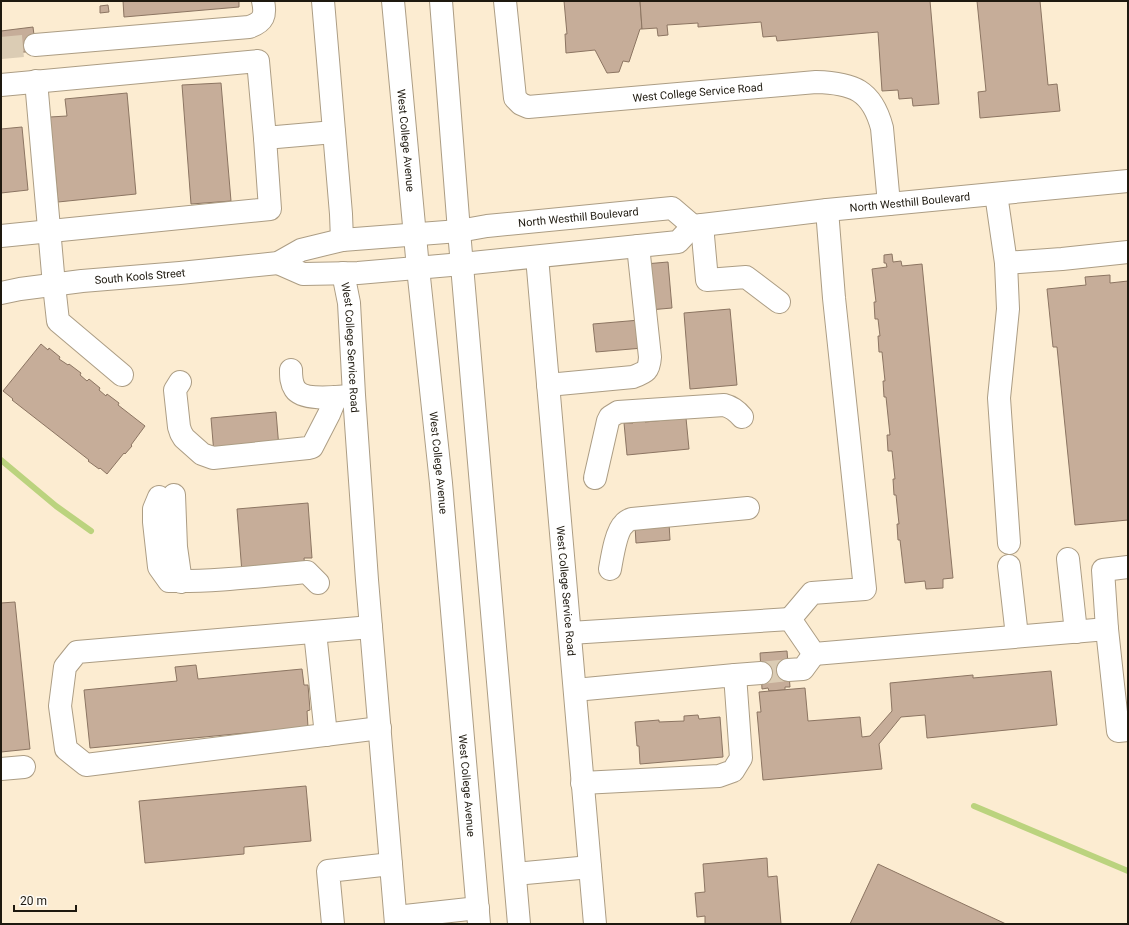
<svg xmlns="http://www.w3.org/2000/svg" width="1129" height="925" font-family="Roboto,sans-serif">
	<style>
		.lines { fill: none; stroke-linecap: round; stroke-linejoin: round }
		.stream { stroke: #bbd37e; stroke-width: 6 }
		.building { fill: #c6ad99; stroke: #8c7562 }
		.minor-tunnel { stroke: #dbccb4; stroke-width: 22; stroke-dasharray: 22 11; stroke-linecap: butt }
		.minor-casing { stroke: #ac9d84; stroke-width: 24 }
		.major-casing { stroke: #ac9d84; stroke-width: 24 }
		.minor { stroke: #fff; stroke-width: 22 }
		.major { stroke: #fff; stroke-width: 22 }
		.labels { text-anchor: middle; stroke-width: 3.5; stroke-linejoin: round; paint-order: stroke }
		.street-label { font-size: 11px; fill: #1e190f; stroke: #fefbf5 }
	</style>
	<rect width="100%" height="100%" fill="#fcecd1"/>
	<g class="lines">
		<g class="stream">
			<path d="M1,460L56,506L91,531"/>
			<path d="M974,806L1128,871"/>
		</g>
	</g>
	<g class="building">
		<path d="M123,1H239V7L124,17Z"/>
		<path d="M564,1H640L642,29H640L629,62L623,61L619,72L607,73L595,50L566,53L565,34H567Z"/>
		<path d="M640,1H930L939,104L913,106L912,98L899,99L898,90L882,91L878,32L777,41L776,36L763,37L761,22L698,27V23L667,25L668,35L658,36L657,28L642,29Z"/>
		<path d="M977,1H1040L1048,85L1057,84L1060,111L980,118L978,92L986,91Z"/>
		<path d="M108,5L109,12L100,13V6Z"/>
		<path d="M33,27L36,51L1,54V31Z"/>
		<path d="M221,83L231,201L191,204L182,85Z"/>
		<path d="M127,93L136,194L58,202L50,117L67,116L65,99Z"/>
		<path d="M22,127L28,190L1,193V129Z"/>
		<path d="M892,254L893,262L901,261L902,266L922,264L953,578L943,579V588L926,589L925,581L905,583L900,540H898L897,524H899L896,495H894L893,479H895L892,451H888L887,435H890L886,397H884L883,381H885L882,352H879L878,336H880L878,319H875L874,302H876L872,269L887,267L886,263H884V255Z"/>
		<path d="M668,262L672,308L649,310L645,264Z"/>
		<path d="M1110,275V283L1128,281V520L1075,525L1057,347H1053L1047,289L1086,285L1085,277Z"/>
		<path d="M730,309L737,385L690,389L684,313Z"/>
		<path d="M640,320L643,348L596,352L593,324Z"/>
		<path d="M41,344L48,350L49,348L60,357L59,359L68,365L69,364L81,373L80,375L87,381L89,379L100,388L99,390L106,396L107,394L119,403L118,405L145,426L131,445L132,446L125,454L124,453L107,474L100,468L99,469L88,461L89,460L12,400L13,399L3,391Z"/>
		<path d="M276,412L279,448L214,454L211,418Z"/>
		<path d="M645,418V422L686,418L689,449L627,455L624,423H633L632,419Z"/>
		<path d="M308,503L312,558H304L305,569L242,573L237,509Z"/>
		<path d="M669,523L670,540L636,543L635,526Z"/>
		<path d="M15,602L30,749L1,752V603Z"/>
		<path d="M787,651L790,687H785V690L769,691L768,688L762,689L760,653Z"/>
		<path d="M196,665L198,679L302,669L304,685H308L310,710L307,711L308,727L90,748L84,690L177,681L175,667Z"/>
		<path d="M1051,671L1057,725L927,738L925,715L901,717L879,744L882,769L763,780L757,712H761L759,692L805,688L808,721L860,717L862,737L870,736L892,711L890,683L973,675V678Z"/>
		<path d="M698,715L699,719L720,717L723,757L640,764L639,746H637L635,722L659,720V722L684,721V716Z"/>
		<path d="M306,786L311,841L244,847V854L145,863L139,801Z"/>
		<path d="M767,858L768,877L777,876L781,924H705V916L697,917L695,893L705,892L703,864Z"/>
		<path d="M878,864L1006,924H850Z"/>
	</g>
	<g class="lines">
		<g class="minor-tunnel">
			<path d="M1,48L35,45"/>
			<path d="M761,673L788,670"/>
		</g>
		<g class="minor-casing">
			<g id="minor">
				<path d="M323,1L341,214L342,240"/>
				<path id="s1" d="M505,1L515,98L521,104L528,107L816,82C853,83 872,90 882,128L889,204"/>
				<path d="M35,45L249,27C264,22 266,15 263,1"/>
				<path d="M36,81L54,285L58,321L122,375"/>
				<path d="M1,85L258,61L265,138L334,132"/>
				<path d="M996,194L1006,263L1008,309L999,398L1009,543"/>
				<path d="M702,225L707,280L746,277L779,302"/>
				<path d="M1,236L270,209L265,138"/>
				<path id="s2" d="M537,257L595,924"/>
				<path id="s3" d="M278,263L303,274L358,273L462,264L678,242L693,226L702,225L827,210L1128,181"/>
				<path d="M1006,263L1062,259L1128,252"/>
				<path id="s4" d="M343,273L349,303L354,395L367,580L396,924"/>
				<path id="s5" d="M1,293L20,289L82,281L180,273L278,263L301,250L342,240L459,231L487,226L672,208L693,226"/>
				<path d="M291,370C291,377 291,383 295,389C303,401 337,397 350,396"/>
				<path d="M180,382L175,390L179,427L181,433L184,438L202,454L213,458L308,448L312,447L329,414L336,397"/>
				<path d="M548,385L633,377C646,372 649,371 650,357L638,246"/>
				<path d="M595,478L608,421L610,417L618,412L724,405C732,407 737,411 742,417"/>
				<path d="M174,495L176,547L181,582"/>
				<path d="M159,497L154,509V522L159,567L169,581C215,582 261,576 307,572L318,583"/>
				<path d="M1068,559L1076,632"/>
				<path d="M1009,566L1017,636"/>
				<path d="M1128,567L1103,570L1107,629L1118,731L1128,730"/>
				<path d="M610,569C612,558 616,531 624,524C626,521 629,520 632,519L748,508"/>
				<path d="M790,619L812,593L865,589L834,298L827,210"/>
				<path d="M371,627L77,652L65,667L60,706L66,749L86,765L380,728"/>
				<path d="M315,632L326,735"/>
				<path d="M570,633L790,619L814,654L1107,629"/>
				<path d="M788,670L803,669L814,654"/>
				<path d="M735,675L761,673"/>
				<path d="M575,690L735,675L741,758L733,771L719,776L582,783"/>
				<path d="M1,769L24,767"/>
				<path d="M333,924L328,871L391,864"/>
			</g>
		</g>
		<g class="major-casing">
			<g id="major">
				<path id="s6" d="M393,1L418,268L441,483L479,924"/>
				<path d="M441,1L459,231L519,924"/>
				<path d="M515,874L590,867"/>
				<path d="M396,917L478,908"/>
			</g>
		</g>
		<use href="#minor" class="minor"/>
		<use href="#major" class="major"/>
	</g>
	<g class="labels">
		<g class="street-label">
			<text dy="4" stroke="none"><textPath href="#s1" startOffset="284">West College Service Road</textPath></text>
			<text dy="4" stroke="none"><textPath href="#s6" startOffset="140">West College Avenue</textPath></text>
			<text dy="4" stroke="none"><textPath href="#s3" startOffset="644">North Westhill Boulevard</textPath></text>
			<text dy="4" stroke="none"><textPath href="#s5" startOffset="585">North Westhill Boulevard</textPath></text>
			<text dy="4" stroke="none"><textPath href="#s5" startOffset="140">South Kools Street</textPath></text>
			<text dy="4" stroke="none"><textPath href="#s4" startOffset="75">West College Service Road</textPath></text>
			<text dy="4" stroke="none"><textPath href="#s6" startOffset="464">West College Avenue</textPath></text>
			<text dy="4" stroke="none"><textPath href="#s2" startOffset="335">West College Service Road</textPath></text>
			<text dy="4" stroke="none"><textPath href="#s6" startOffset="788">West College Avenue</textPath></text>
		</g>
	</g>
	<rect width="1129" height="925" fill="none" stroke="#1e190f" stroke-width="4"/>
	<path d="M14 905v6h62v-6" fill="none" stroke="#1e190f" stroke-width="2"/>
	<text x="20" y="905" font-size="12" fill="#1e190f" stroke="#fefbf5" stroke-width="3" paint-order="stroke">20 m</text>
</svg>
